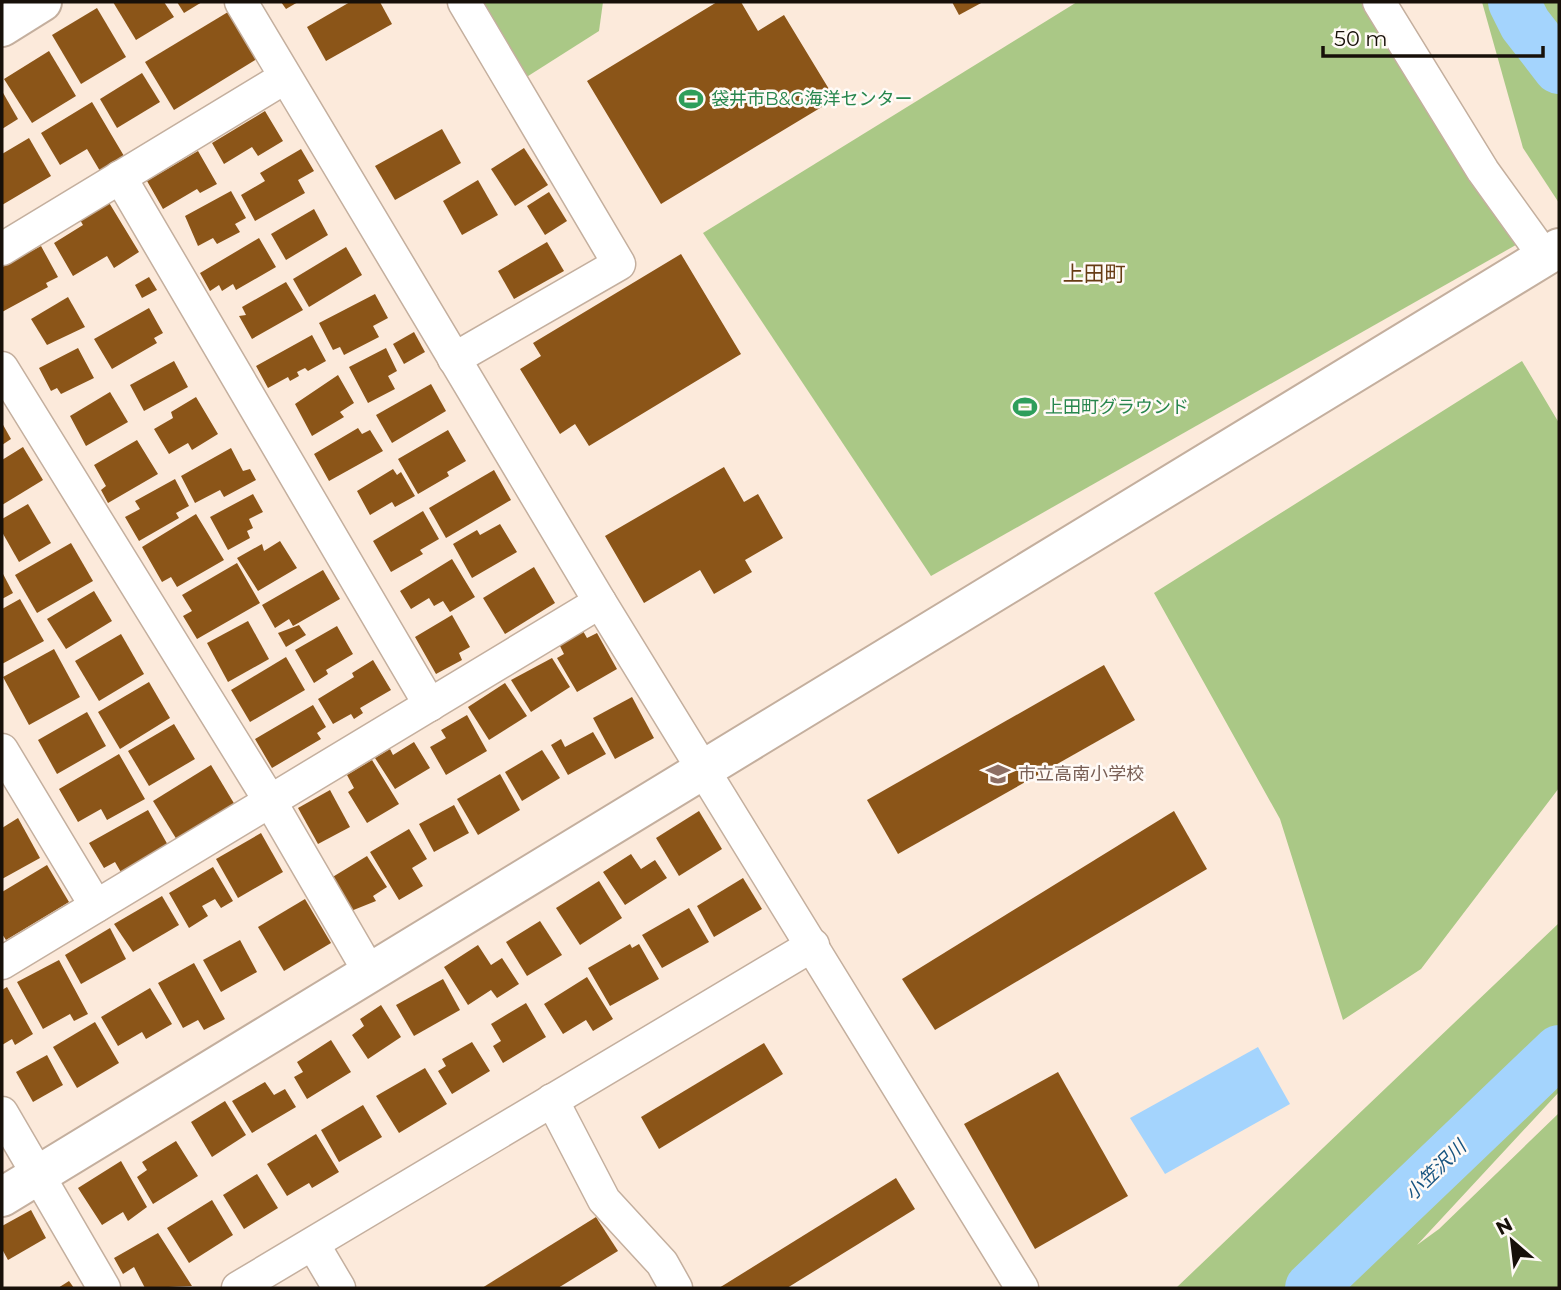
<svg xmlns="http://www.w3.org/2000/svg" width="1561" height="1290" font-family="Montserrat,'Noto Sans JP',sans-serif">
	<style>
		.green { fill: #aac886 }
		.water { fill: #a4d4fd }
		.lines { fill: none; stroke-linecap: round; stroke-linejoin: round }
		.stream { stroke: #a4d4fd; stroke-width: 9 }
		.river { stroke: #a4d4fd; stroke-width: 52 }
		.building { fill: #8b5518 }
		.minor-casing { stroke: #c4af9e; stroke-width: 35 }
		.tertiary-casing { stroke: #c4af9e; stroke-width: 42 }
		.minor { stroke: #fff; stroke-width: 32 }
		.tertiary { stroke: #fff; stroke-width: 38 }
		.labels { text-anchor: middle; stroke-width: 5; stroke-linejoin: round; paint-order: stroke }
		.leisure-label { font-size: 18px; fill: #27864d; stroke: #fffaf6; text-anchor: start }
		.education-label { font-size: 18px; fill: #785e54; stroke: #fffaf6; text-anchor: start }
		.water-label { font-size: 19px; font-style: italic; fill: #175480; stroke: #fffaf6 }
		.quarter-label { font-size: 21px; fill: #673c14; stroke: #fffaf6 }
	</style>
	<rect width="100%" height="100%" fill="#fceadb"/>
	<g class="green">
		<path d="M464,2H603L599,31L514,85Z"/>
		<path d="M1077,2H1368L1530,237L931,576L703,233Z"/>
		<path d="M1482,2H1559V203L1523,148Z"/>
		<path d="M1522,361L1559,423V788L1421,969L1343,1020L1280,819L1154,593Z"/>
		<path d="M1559,923V1092L1417,1245L1439,1229L1559,1113V1288H1176Z"/>
	</g>
	<path class="water" d="M1258,1047L1290,1104L1165,1174L1130,1118Z"/>
	<g class="lines">
		<path class="stream" d="M2,4L5,2"/>
		<g class="river">
			<path d="M1514,2L1525,24L1559,68"/>
			<path d="M1311,1288L1559,1051"/>
		</g>
	</g>
	<g class="building">
		<path d="M113,2H164L174,17L136,40Z"/>
		<path d="M177,2H202L184,13Z"/>
		<path d="M281,2H298L286,9Z"/>
		<path d="M350,2H380L392,24L326,61L307,27Z"/>
		<path d="M717,2H741L758,31L784,15L835,99L661,204L587,81Z"/>
		<path d="M952,2H983L959,15Z"/>
		<path d="M97,8L126,57L81,84L52,35Z"/>
		<path d="M228,12L257,59L174,110L145,62Z"/>
		<path d="M49,51L76,96L32,123L4,79Z"/>
		<path d="M142,73L160,102L117,128L100,99Z"/>
		<path d="M2,91L18,119L2,129Z"/>
		<path d="M92,102L124,156L100,171L87,149L60,165L41,133Z"/>
		<path d="M265,111L283,141L258,156L252,147L224,164L212,143Z"/>
		<path d="M442,129L461,163L395,200L375,166Z"/>
		<path d="M29,138L51,176L2,205V154Z"/>
		<path d="M524,148L548,185L515,206L491,169Z"/>
		<path d="M301,149L314,171L298,180L305,193L255,221L241,195L265,181L260,173Z"/>
		<path d="M198,151L217,184L200,193L197,189L163,209L147,181Z"/>
		<path d="M478,180L498,215L462,235L443,201Z"/>
		<path d="M231,191L246,218L235,224L240,232L217,244L213,238L198,246L185,216Z"/>
		<path d="M549,192L567,221L545,235L527,206Z"/>
		<path d="M108,201L139,252L114,268L107,256L73,276L54,243L83,225L79,218Z"/>
		<path d="M314,209L328,235L286,260L271,234Z"/>
		<path d="M259,238L276,267L236,290L233,284L222,291L219,285L210,291L200,273Z"/>
		<path d="M547,242L564,271L514,299L498,271Z"/>
		<path d="M41,246L58,277L46,283L48,287L2,312V267Z"/>
		<path d="M346,247L362,275L309,307L293,279Z"/>
		<path d="M681,254L741,354L589,446L575,424L560,434L520,369L541,356L533,343Z"/>
		<path d="M149,277L157,290L142,298L135,285Z"/>
		<path d="M286,282L303,310L252,339L239,316L246,315L242,307Z"/>
		<path d="M375,294L388,318L373,326L379,337L344,355L340,347L333,350L319,323Z"/>
		<path d="M68,297L85,327L47,345L31,319Z"/>
		<path d="M149,308L163,333L154,338L157,343L112,369L94,339Z"/>
		<path d="M414,332L425,352L404,364L393,344Z"/>
		<path d="M312,335L326,361L308,371L305,368L297,372L299,376L290,381L288,377L268,388L256,366Z"/>
		<path d="M78,348L94,378L61,394L57,388L51,391L39,368Z"/>
		<path d="M386,348L397,371L388,376L395,389L368,403L349,367Z"/>
		<path d="M174,361L188,387L144,411L130,385Z"/>
		<path d="M338,375L354,403L340,412L344,417L312,436L295,404Z"/>
		<path d="M431,384L446,411L392,443L376,415Z"/>
		<path d="M110,392L128,422L86,446L70,416Z"/>
		<path d="M196,397L218,434L192,450L188,443L169,454L154,429L173,418L171,412Z"/>
		<path d="M2,423L11,439L2,445Z"/>
		<path d="M358,428L362,434L370,430L383,451L329,481L314,454Z"/>
		<path d="M448,430L466,461L447,472L449,476L418,494L398,459Z"/>
		<path d="M137,440L158,474L108,503L101,490L106,486L94,465Z"/>
		<path d="M23,447L43,480L2,505V460Z"/>
		<path d="M231,448L243,471L250,469L256,480L224,497L220,490L195,503L181,476Z"/>
		<path d="M724,467L744,502L758,494L783,538L745,560L752,572L714,594L700,570L644,603L605,536Z"/>
		<path d="M393,469L397,475L401,472L415,496L395,507L392,502L370,515L357,491Z"/>
		<path d="M494,470L511,500L446,538L429,508Z"/>
		<path d="M175,479L189,506L176,513L179,518L139,541L125,517L140,509L135,501Z"/>
		<path d="M253,494L263,512L249,519L253,528L247,531L250,538L228,550L210,517Z"/>
		<path d="M28,504L51,543L19,562L2,532V519Z"/>
		<path d="M423,511L439,539L420,550L423,554L391,572L373,541Z"/>
		<path d="M196,514L224,560L177,587L171,577L162,582L142,547Z"/>
		<path d="M500,524L517,552L472,578L453,544L477,530L480,535Z"/>
		<path d="M280,541L297,568L258,591L237,558L262,544L264,551Z"/>
		<path d="M71,543L93,581L37,613L15,575Z"/>
		<path d="M452,559L475,597L450,612L443,601L434,606L429,598L411,609L400,591Z"/>
		<path d="M237,563L260,603L197,639L183,616L192,611L182,595Z"/>
		<path d="M534,567L555,603L505,634L483,598Z"/>
		<path d="M323,570L340,599L293,626L289,619L275,628L262,605Z"/>
		<path d="M2,572L13,593L2,599Z"/>
		<path d="M94,591L112,621L66,649L47,619Z"/>
		<path d="M20,599L44,641L2,664V609Z"/>
		<path d="M452,615L470,647L459,653L462,660L436,674L415,637Z"/>
		<path d="M248,621L269,659L228,682L207,643Z"/>
		<path d="M299,625L306,635L286,647L278,633Z"/>
		<path d="M337,626L353,654L326,670L328,674L314,683L295,650Z"/>
		<path d="M583,631L587,638L597,633L617,669L577,692L557,658L564,654L559,644Z"/>
		<path d="M121,634L144,674L99,701L75,661Z"/>
		<path d="M54,649L80,697L29,725L3,677Z"/>
		<path d="M286,657L305,690L250,722L231,690Z"/>
		<path d="M552,658L570,687L531,712L511,680Z"/>
		<path d="M373,660L391,690L360,708L363,713L354,719L351,714L333,724L318,699L354,677L352,673Z"/>
		<path d="M1104,665L1135,720L898,854L867,800Z"/>
		<path d="M149,682L170,718L120,749L98,712Z"/>
		<path d="M505,683L527,716L489,740L468,707Z"/>
		<path d="M632,697L654,738L615,759L593,718Z"/>
		<path d="M313,705L326,727L317,733L321,739L272,768L255,739Z"/>
		<path d="M87,712L106,746L57,774L38,740Z"/>
		<path d="M467,715L487,751L446,775L430,747L446,738L441,730Z"/>
		<path d="M174,724L195,759L149,786L128,751Z"/>
		<path d="M593,732L606,754L568,775L551,745L561,739L565,747Z"/>
		<path d="M414,742L430,768L395,789L375,758L390,749L393,755Z"/>
		<path d="M542,750L560,778L522,801L505,772Z"/>
		<path d="M119,754L145,799L107,820L101,809L78,822L59,789Z"/>
		<path d="M372,760L399,804L367,823L348,792L354,788L347,775Z"/>
		<path d="M211,765L235,805L177,840L153,801Z"/>
		<path d="M500,774L520,810L478,835L457,799Z"/>
		<path d="M330,790L350,827L318,844L298,808Z"/>
		<path d="M454,805L469,833L434,852L419,824Z"/>
		<path d="M148,810L169,847L122,874L115,862L104,868L89,843Z"/>
		<path d="M699,811L722,849L679,876L656,838Z"/>
		<path d="M1174,811L1207,869L935,1030L902,979Z"/>
		<path d="M18,818L40,858L2,879V828Z"/>
		<path d="M409,829L427,859L412,868L423,886L399,900L370,852Z"/>
		<path d="M261,833L283,872L238,898L216,859Z"/>
		<path d="M631,854L641,869L655,860L667,878L625,905L603,872Z"/>
		<path d="M367,856L387,887L373,896L376,901L351,911L331,878Z"/>
		<path d="M47,865L69,902L6,940L2,934V892Z"/>
		<path d="M213,867L233,901L221,908L215,899L202,906L208,916L189,928L169,893Z"/>
		<path d="M743,878L762,909L714,937L697,906Z"/>
		<path d="M599,881L622,918L580,945L556,908Z"/>
		<path d="M162,896L179,925L133,952L114,924Z"/>
		<path d="M305,899L331,943L284,971L258,927Z"/>
		<path d="M689,908L709,942L662,968L642,935Z"/>
		<path d="M540,921L562,955L527,976L506,942Z"/>
		<path d="M110,928L126,959L81,984L65,955Z"/>
		<path d="M240,940L257,972L221,992L203,960Z"/>
		<path d="M630,944L632,948L639,944L659,979L610,1006L588,968Z"/>
		<path d="M478,945L491,965L502,958L519,984L497,998L491,990L468,1005L444,967Z"/>
		<path d="M59,960L88,1014L74,1021L70,1014L43,1029L17,982Z"/>
		<path d="M194,963L225,1019L204,1030L198,1020L183,1028L158,983Z"/>
		<path d="M587,977L613,1019L593,1031L586,1020L563,1034L544,1004Z"/>
		<path d="M443,979L460,1010L414,1036L396,1005Z"/>
		<path d="M7,987L33,1034L15,1045L12,1039L2,1045V990Z"/>
		<path d="M150,988L172,1024L146,1039L142,1032L118,1046L101,1017Z"/>
		<path d="M526,1003L546,1037L503,1063L493,1046L501,1041L491,1024Z"/>
		<path d="M381,1005L401,1037L368,1059L352,1035L364,1026L360,1019Z"/>
		<path d="M95,1022L119,1063L77,1088L53,1047Z"/>
		<path d="M331,1040L351,1072L307,1099L294,1077L303,1072L297,1062Z"/>
		<path d="M472,1042L490,1071L452,1094L438,1071L446,1066L442,1059Z"/>
		<path d="M764,1043L783,1074L659,1149L641,1117Z"/>
		<path d="M47,1055L63,1085L33,1102L16,1072Z"/>
		<path d="M425,1068L447,1104L399,1133L376,1096Z"/>
		<path d="M1058,1072L1128,1196L1035,1249L964,1124Z"/>
		<path d="M265,1082L274,1095L285,1089L296,1107L252,1133L232,1101Z"/>
		<path d="M225,1101L246,1135L212,1157L191,1122Z"/>
		<path d="M363,1105L382,1137L339,1162L321,1130Z"/>
		<path d="M316,1134L339,1172L312,1188L309,1183L287,1196L267,1164Z"/>
		<path d="M176,1141L198,1176L153,1204L137,1177L147,1170L142,1162Z"/>
		<path d="M121,1161L147,1207L128,1221L123,1212L102,1225L78,1188Z"/>
		<path d="M257,1174L278,1208L244,1229L223,1195Z"/>
		<path d="M896,1178L915,1209L787,1288H719Z"/>
		<path d="M212,1200L233,1235L189,1263L167,1228Z"/>
		<path d="M31,1210L46,1238L8,1260L2,1249V1226Z"/>
		<path d="M596,1217L618,1251L558,1288H482Z"/>
		<path d="M158,1233L192,1286L145,1288L134,1267L123,1274L114,1258Z"/>
		<path d="M69,1281L74,1288H58Z"/>
	</g>
	<g class="lines">
		<g class="minor-casing">
			<g id="minor">
				<path d="M241,2L600,602L1022,1288"/>
				<path d="M1379,2L1483,171L1545,257"/>
				<path d="M120,177L430,705"/>
				<path d="M2,249L284,78"/>
				<path d="M454,359L619,264L464,2"/>
				<path d="M2,368L270,801L370,973"/>
				<path d="M2,750L96,906"/>
				<path d="M2,963L600,602"/>
				<path d="M552,1100L604,1200L662,1263L676,1288"/>
				<path d="M2,1113L104,1288"/>
				<path d="M313,1244L339,1288"/>
				<path d="M238,1288L813,945"/>
			</g>
		</g>
		<g class="tertiary-casing">
			<g id="tertiary">
				<path d="M2,27L42,2"/>
				<path d="M2,1197L1559,248"/>
			</g>
		</g>
		<use href="#minor" class="minor"/>
		<use href="#tertiary" class="tertiary"/>
	</g>
	<defs>
		<g id="stadium-bare" transform="scale(1.89)"><path d="M0-5a6.5 5 0 1 0 0 10a6.5 5 0 1 0 0-10ZM-3.5-1.8h7v3.6h-7Z" fill="#2e9e5b" stroke="#fffaf6" stroke-width="2.5" paint-order="stroke"/></g>
		<g id="school-bare" transform="scale(1.89)"><path d="M0-5L7-2L0 1L-7-2ZM-4 1L0 2.5L4 1V4Q0 6-4 4Z" fill="#8d6e63" stroke="#fffaf6" stroke-width="2.5" paint-order="stroke"/></g>
	</defs>
	<g fill-rule="evenodd">
		<use href="#stadium-bare" x="691" y="99"/>
		<use href="#stadium-bare" x="1025" y="407"/>
		<use href="#school-bare" x="998" y="774"/>
	</g>
	<g class="labels">
		<g class="leisure-label">
			<text x="711" y="105">袋井市B&amp;G海洋センター</text>
			<text x="1045" y="413">上田町グラウンド</text>
		</g>
		<g class="education-label">
			<text x="1018" y="780">市立高南小学校</text>
		</g>
		<g class="water-label">
			<text transform="translate(1435 1170) rotate(-44)" y="7">小笠沢川</text>
		</g>
		<g class="quarter-label">
			<text x="1094" y="281">上田町</text>
		</g>
	</g>
	<rect width="1561" height="1290" fill="none" stroke="#171009" stroke-width="7"/>
	<g transform="translate(1512 1241) rotate(332)" stroke="#fffaf6" stroke-width="5" paint-order="stroke">
	<path d="M0-5L12 26L0 18L-12 26Z" fill="#171009"/>
	<text y="-10" font-size="19" font-weight="bold" text-anchor="middle" fill="#171009">N</text>
	</g>
	<path d="M1323 46v10h220v-10" fill="none" stroke="#171009" stroke-width="3.5"/>
	<text x="1334" y="46" font-size="21" fill="#171009" stroke="#fffaf6" stroke-width="5" paint-order="stroke">50 m</text>
</svg>
